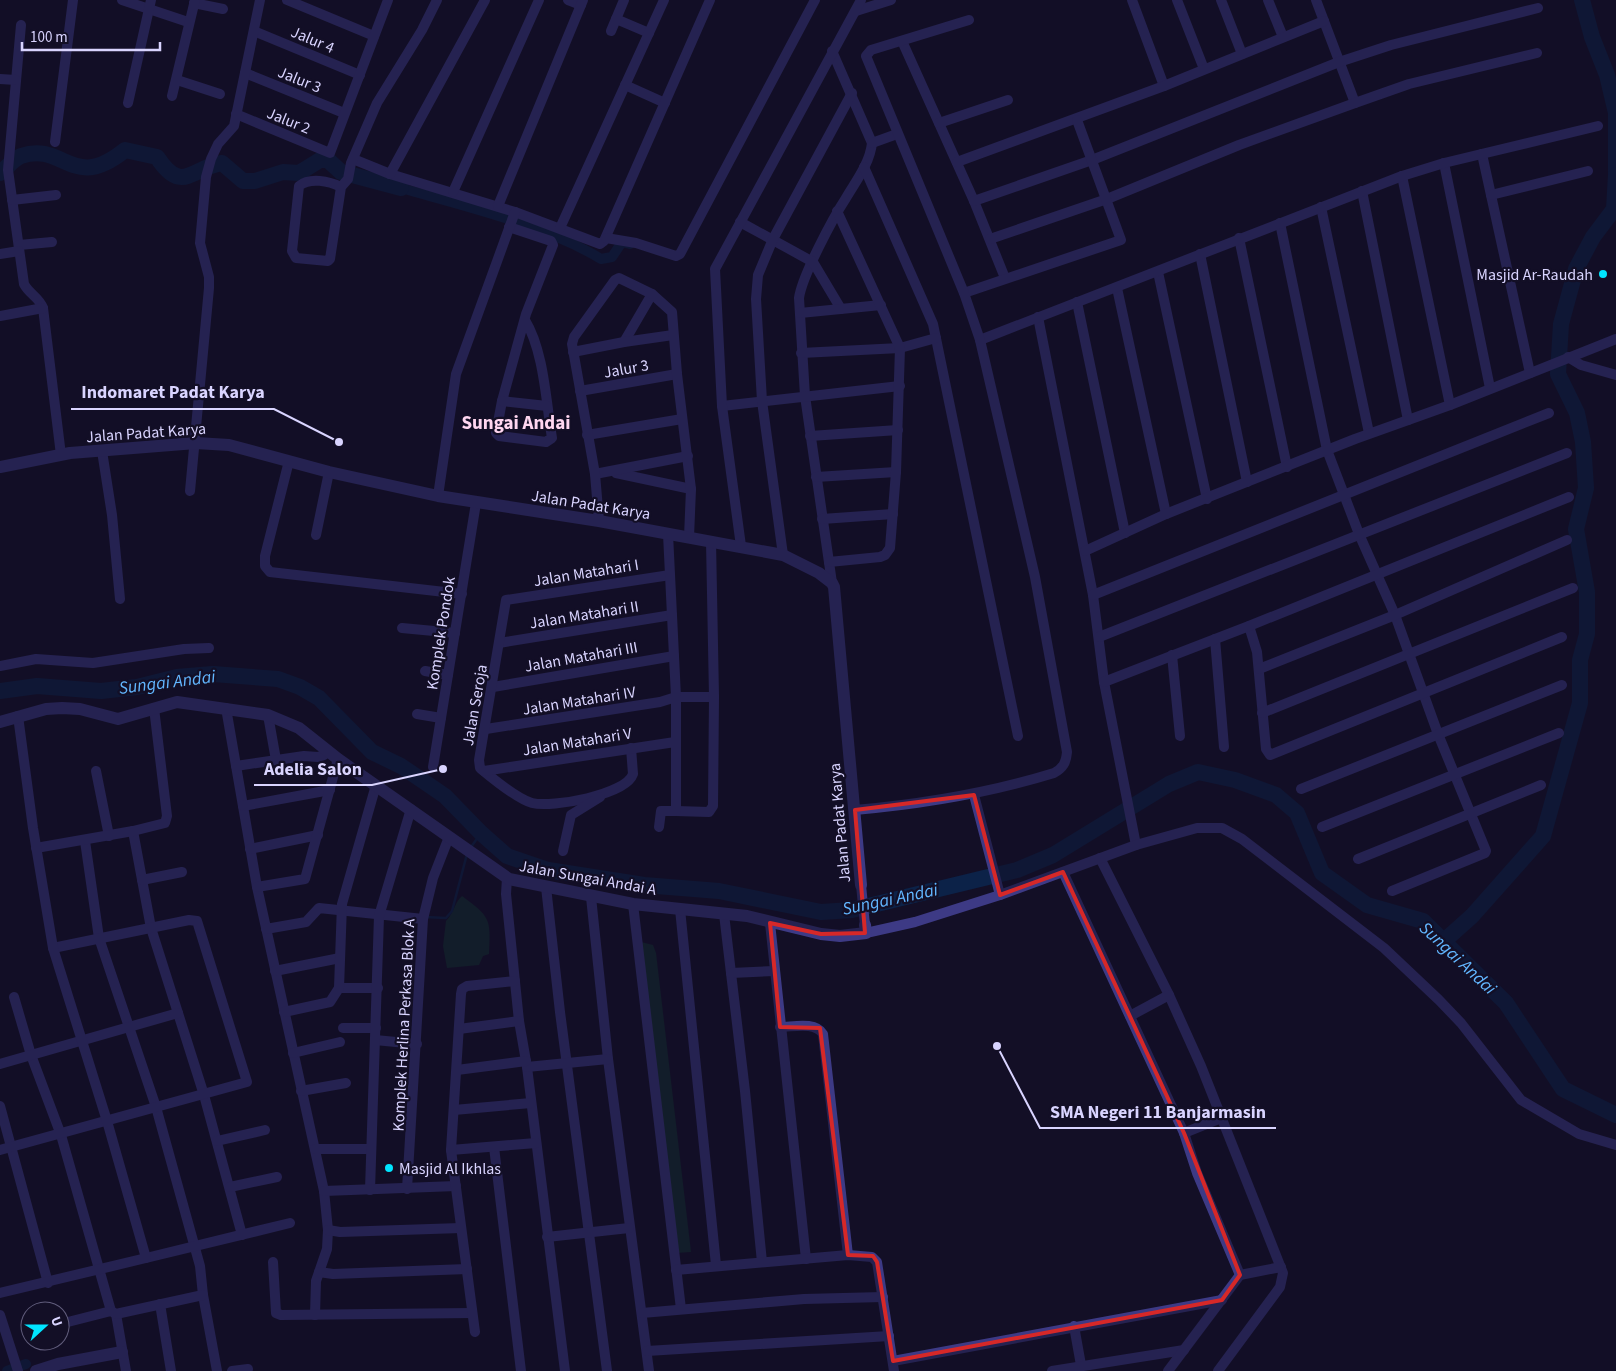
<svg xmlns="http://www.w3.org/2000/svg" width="1616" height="1371" font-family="'Source Sans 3',sans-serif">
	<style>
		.green { fill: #12302f }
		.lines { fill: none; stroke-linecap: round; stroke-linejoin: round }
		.stream { stroke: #0c2248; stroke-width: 2.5 }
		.canal { stroke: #0c2248; stroke-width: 10 }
		.river { stroke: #0c2248; stroke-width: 16 }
		.minor { stroke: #3d3a85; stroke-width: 10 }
		.tertiary { stroke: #3d3a85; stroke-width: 12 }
		.marked { fill: none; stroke: #d62828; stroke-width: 4; stroke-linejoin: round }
		.poi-dot { fill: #00e5ff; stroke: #130f26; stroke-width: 2 }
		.labels { text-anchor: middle; stroke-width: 4.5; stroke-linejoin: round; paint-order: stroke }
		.street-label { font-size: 16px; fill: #d9d4ff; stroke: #130f26 }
		.poi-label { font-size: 16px; fill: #d9d4ff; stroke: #130f26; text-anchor: end }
		.water-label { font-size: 18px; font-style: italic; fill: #62b6ff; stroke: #130f26 }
		.quarter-label { font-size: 19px; font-weight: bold; fill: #ffd6f0; stroke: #130f26 }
		.leader { fill: none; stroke: #d9d4ff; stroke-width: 2 }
		.callout-dot { fill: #d9d4ff; stroke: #130f26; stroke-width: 2 }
		.callout-label { font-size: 18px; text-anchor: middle; font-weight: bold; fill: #d9d4ff; stroke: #130f26; stroke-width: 4.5; stroke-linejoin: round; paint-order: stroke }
	</style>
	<rect width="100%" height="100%" fill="#130f26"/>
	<g class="green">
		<path d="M462,896C490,917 491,918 489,954L483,956L479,965L447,968L443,946L446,921C454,913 454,903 462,896Z"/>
		<path d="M641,942L653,945L656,953L691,1252L675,1253Z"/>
	</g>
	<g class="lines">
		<g class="stream">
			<path d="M471,847L481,833"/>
			<path d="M425,917L446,918L452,911L467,854"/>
		</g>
		<g class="canal">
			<path d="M401,188C464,206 545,225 601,259L612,257L622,242L630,244"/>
			<path d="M7,1371L26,1364"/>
		</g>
		<g class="river">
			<path d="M1582,0L1592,37L1607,75L1616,113V174"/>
			<path d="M0,173C7,168 13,159 21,156C64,141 72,193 125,150L157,157C182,195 191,168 222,163L243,181H255L283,172L299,173L320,160H328L341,172L401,188"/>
			<path d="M0,691L37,686L101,691L137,687L177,677L213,674L278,679L300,687L319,698L372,752L401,766L445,796L481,833L507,856L548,870L644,885L719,891L821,912L852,910L1017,870L1053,855L1169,784L1198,772L1235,780L1276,795L1297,813L1322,873L1367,905L1423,921L1506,1003L1563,1089L1616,1115"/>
			<path d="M1444,941L1472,916L1543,836L1580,703V660L1587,634V592L1576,529L1586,488L1583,442L1577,413L1558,374L1561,324L1576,269L1593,237L1614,209L1616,175"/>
		</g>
		<g class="minor">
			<path d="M122,0L188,22"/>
			<path d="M287,0L374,36"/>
			<path d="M568,0L581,5"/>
			<path d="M1132,0L1164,86"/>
			<path d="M1177,0L1204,69"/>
			<path d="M1221,0L1242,54"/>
			<path d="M1268,0L1283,37"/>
			<path d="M1316,0L1355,103"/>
			<path d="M194,3L223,9"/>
			<path d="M856,11L891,0"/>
			<path d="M616,19L649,33"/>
			<path d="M21,25L8,170L24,284C29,294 39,297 43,308L61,455"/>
			<path d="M254,31L360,75"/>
			<path d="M611,31L624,0"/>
			<path d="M902,41L974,201L1005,278"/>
			<path d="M832,51L872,143C870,163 856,181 846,198C833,218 802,276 799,298L805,396L832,583"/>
			<path d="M245,73L344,113"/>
			<path d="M0,79L16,80"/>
			<path d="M177,80L220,94"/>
			<path d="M625,85L665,103"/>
			<path d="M172,96L195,0"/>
			<path d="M128,103L151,0"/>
			<path d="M236,114L330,153L388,0"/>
			<path d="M939,123L1008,100"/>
			<path d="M55,142L73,0"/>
			<path d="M872,143L897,134"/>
			<path d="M1482,154L1530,373"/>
			<path d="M353,159L390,174L515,212L600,244L604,241L710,0"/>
			<path d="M957,162L1164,86L1324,21"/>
			<path d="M1444,163L1490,388"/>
			<path d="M864,167L933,324L1018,736"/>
			<path d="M390,174L485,0"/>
			<path d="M1402,176L1450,405"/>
			<path d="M341,187C329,181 310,177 299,186L292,251L296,258L328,261L330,259L341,187L348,179L351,163L377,103L422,30L437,0"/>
			<path d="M1362,191L1408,420"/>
			<path d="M453,192L539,0"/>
			<path d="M1491,195L1588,171"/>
			<path d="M12,200L56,195"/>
			<path d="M974,201L1092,160L1339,62L1391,45L1538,8"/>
			<path d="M498,206L583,0"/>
			<path d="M1321,207L1369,433"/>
			<path d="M740,222L813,262L841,309"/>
			<path d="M1280,223L1327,450L1359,534L1395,615L1438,734L1486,851L1485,853L1392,891"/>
			<path d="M509,227L551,241L553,245L526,314L502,401L496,433L499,436L546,442L552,438C546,402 544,351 525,320"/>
			<path d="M560,228L664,0"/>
			<path d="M606,238L636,243L676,256L680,254L815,0"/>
			<path d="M1239,238L1287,467"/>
			<path d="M990,239L1107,199L1239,145L1355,103L1409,84L1537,53"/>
			<path d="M19,245L52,242"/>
			<path d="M0,254L19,251"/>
			<path d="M1200,254L1247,482"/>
			<path d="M1158,272L1207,499"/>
			<path d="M1117,288L1166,514"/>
			<path d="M964,293L1121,240L1077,120"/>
			<path d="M1077,302L1125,533"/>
			<path d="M800,313L881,305"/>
			<path d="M0,316L43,308"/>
			<path d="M1038,317L1093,595L1104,682L1136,845"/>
			<path d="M980,340L1402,176L1444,163L1598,126"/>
			<path d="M624,342L652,294"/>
			<path d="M573,352L624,342L673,335"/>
			<path d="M801,353L900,348L936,338"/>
			<path d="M1568,357L1581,365L1616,375"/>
			<path d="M580,391L677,374"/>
			<path d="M502,401L547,406"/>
			<path d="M722,406L900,386"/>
			<path d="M587,435L682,419"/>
			<path d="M810,436L898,430"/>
			<path d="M102,451L112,515L120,599"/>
			<path d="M289,461L265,556V566L270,572L462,594"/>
			<path d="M616,473L691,489"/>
			<path d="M595,474L688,456"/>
			<path d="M816,477L896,472"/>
			<path d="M190,491L209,288V277L200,243L206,177L211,159L218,144L234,126L260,0"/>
			<path d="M438,496L456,374L515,212"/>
			<path d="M822,519L893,514"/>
			<path d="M599,521L595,474L572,344L574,337L615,280L619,278L652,294L672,312L677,374L691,489L689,537"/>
			<path d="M316,535L329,472"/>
			<path d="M741,546L722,406L715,269L861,0"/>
			<path d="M1085,551L1166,514L1355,439L1450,405L1616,339"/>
			<path d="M783,555L762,401L756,299L758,275L773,239L852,93"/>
			<path d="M829,562L880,557L885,555L890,548L896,472L900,348L837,211"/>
			<path d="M1093,595L1549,413"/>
			<path d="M1249,626L1257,652L1266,749L1270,755L1562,637"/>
			<path d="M402,628L455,633"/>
			<path d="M1099,637L1567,453"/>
			<path d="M1215,639L1224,747"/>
			<path d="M499,643L672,615"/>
			<path d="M1172,655L1180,736"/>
			<path d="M0,666L36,659L93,663L184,649L209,648"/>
			<path d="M1259,669L1395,615L1567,540"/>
			<path d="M425,671L448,675"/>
			<path d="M1104,682L1249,626L1569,497"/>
			<path d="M493,687L674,656"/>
			<path d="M226,708L257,887L324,1191L328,1230L327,1249L316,1281L315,1315"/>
			<path d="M1262,713L1573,588"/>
			<path d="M417,714L441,718"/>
			<path d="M268,715L276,760"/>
			<path d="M486,729L660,702L676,697H714"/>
			<path d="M631,748L633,774C626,795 552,808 532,803C517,799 492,778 480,768L479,760L506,600L670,575"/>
			<path d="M236,766L304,756L318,757L324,755L327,751"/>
			<path d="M433,767L476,503"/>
			<path d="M96,771L109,836"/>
			<path d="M484,771L675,742"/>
			<path d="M1301,789L1562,685"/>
			<path d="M974,795L1000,895"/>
			<path d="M243,806L330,790"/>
			<path d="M855,810C923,804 989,793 1054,773C1063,768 1066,763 1067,752L1035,577L980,340L964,293L866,56L871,50L969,20"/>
			<path d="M676,811L709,812L713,806L714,697L711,541"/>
			<path d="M659,827L661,811H676V697L668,534"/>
			<path d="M1322,827L1559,733"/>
			<path d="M133,831L151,928L204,1095L242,1235"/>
			<path d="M85,841L99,938L156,1107L200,1266L203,1295L217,1371"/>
			<path d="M36,848L133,831L165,823L167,816L154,708"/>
			<path d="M250,849L318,835"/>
			<path d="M563,851L571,815L600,797"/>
			<path d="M1100,858L1169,995L1201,1066L1283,1273L1280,1287L1218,1371"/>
			<path d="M1358,859L1541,785"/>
			<path d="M1063,872L1184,1133L1197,1173L1240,1275"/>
			<path d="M507,878L506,894L519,1021L527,1067L565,1371"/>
			<path d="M142,880L182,872"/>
			<path d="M861,885L865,925"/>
			<path d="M257,887L305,879L338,759"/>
			<path d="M546,887L560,1012L607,1371"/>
			<path d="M591,897L608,1059L649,1371"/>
			<path d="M633,904L681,1309"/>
			<path d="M680,909L716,1265"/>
			<path d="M724,914L745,1091L762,1262"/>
			<path d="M770,923L806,1259"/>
			<path d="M266,929L306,922L319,908L423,919"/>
			<path d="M866,933L915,922L1000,895L1136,845L1197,828H1222L1242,839L1384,948L1439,1000L1461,1023L1521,1100L1579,1134L1616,1145"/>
			<path d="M275,971L340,958"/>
			<path d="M731,973L774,971"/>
			<path d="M339,988H378"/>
			<path d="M14,997L31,1055L61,1135L111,1311"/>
			<path d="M284,1012L330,1002L339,988L342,904L376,785"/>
			<path d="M1130,1016L1169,995"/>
			<path d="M780,1027C793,1027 815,1021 823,1034L848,1255"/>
			<path d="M343,1028H376"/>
			<path d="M459,1029L519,1021"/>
			<path d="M375,1040L417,1044"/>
			<path d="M293,1053L340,1042"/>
			<path d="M0,1064L178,1013"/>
			<path d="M527,1067L608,1059"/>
			<path d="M457,1070L526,1061"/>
			<path d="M301,1091L346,1083"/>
			<path d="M0,1106L48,1283"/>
			<path d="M454,1110L531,1103"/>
			<path d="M1184,1133L1221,1118"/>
			<path d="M217,1141L265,1130"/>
			<path d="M494,1147L521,1371"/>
			<path d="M315,1149H370"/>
			<path d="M0,1150L247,1082L197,921L189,920L53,948"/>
			<path d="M451,1150L536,1143"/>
			<path d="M230,1187L277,1177"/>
			<path d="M407,1189L423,919L433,878L449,837"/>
			<path d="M370,1190L379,916L411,809"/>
			<path d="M324,1191L456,1186"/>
			<path d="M328,1230L340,1232L461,1228"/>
			<path d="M547,1237L629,1228"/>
			<path d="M146,1258L290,1223"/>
			<path d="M273,1262L276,1313L281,1315L472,1313"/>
			<path d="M676,1270L848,1255L872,1257L877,1262L894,1371"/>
			<path d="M319,1272L333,1274L467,1269"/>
			<path d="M0,1293L146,1258L107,1121L53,948L33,828L18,716"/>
			<path d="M160,1304L171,1371"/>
			<path d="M642,1313L804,1299L883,1297"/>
			<path d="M116,1314L126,1371"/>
			<path d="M0,1315L18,1371"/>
			<path d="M60,1324L111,1311L116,1314L203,1295"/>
			<path d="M1074,1326L1081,1365"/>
			<path d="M475,1332L451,1150L461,994L462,989L467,986L515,981"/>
			<path d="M647,1351L889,1336"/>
			<path d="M893,1361L1222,1300"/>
			<path d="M232,1371L248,1369"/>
			<path d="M1052,1371L1184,1350"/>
			<path d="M1168,1371L1240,1275L1281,1267"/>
		</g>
		<g class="tertiary">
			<path d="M0,467L70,453L196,443L229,445L329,472L438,496L599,521L783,555L819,573L832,583L834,587L861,885"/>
			<path d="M0,722L46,709L62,708L80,709L118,719L177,702L268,715L299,728L338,759L509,879L633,904L747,916L821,934L840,936L866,933L865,925"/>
			<path d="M36,1371L58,1364L122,1352"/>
		</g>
	</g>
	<path d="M0 0H1616V1371H0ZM974,795L1000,895L1063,872L1184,1133L1240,1275L1222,1300L893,1361L877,1262L873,1256L848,1255L820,1028L780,1027L770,923L821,934L865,933L855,810Z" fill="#130f26" fill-opacity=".55" fill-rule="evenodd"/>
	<path class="marked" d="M974,795L1000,895L1063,872L1184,1133L1240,1275L1222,1300L893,1361L877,1262L873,1256L848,1255L820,1028L780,1027L770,923L821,934L865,933L855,810Z"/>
	<g class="poi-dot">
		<circle cx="1603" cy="274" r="5"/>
		<circle cx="389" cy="1168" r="5"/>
	</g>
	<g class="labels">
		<g class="street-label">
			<text transform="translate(313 39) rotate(23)" y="6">Jalur 4</text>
			<text transform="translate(300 79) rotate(22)" y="6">Jalur 3</text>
			<text transform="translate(289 120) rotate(22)" y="6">Jalur 2</text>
			<text transform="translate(626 368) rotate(-10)" y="6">Jalur 3</text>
			<text transform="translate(146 432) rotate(-4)" y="6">Jalan Padat Karya</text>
			<text transform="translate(591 504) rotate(9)" y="6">Jalan Padat Karya</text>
			<text transform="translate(586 572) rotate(-9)" y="6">Jalan Matahari I</text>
			<text transform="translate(584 614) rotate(-9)" y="6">Jalan Matahari II</text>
			<text transform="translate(440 633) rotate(-81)" y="6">Komplek Pondok</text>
			<text transform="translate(581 656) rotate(-10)" y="6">Jalan Matahari III</text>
			<text transform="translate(579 700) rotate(-9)" y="6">Jalan Matahari IV</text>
			<text transform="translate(474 705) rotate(-80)" y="6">Jalan Seroja</text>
			<text transform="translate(577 741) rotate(-9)" y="6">Jalan Matahari V</text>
			<text transform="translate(839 823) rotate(-95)" y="6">Jalan Padat Karya</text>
			<text transform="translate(588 877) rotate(10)" y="6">Jalan Sungai Andai A</text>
			<text transform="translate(403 1025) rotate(-87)" y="6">Komplek Herlina Perkasa Blok A</text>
		</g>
		<g class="poi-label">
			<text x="1593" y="280">Masjid Ar-Raudah</text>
			<text x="399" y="1174" text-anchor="start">Masjid Al Ikhlas</text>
		</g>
		<g class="water-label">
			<text transform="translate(167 682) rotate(-7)" y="6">Sungai Andai</text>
			<text transform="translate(890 899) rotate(-12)" y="6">Sungai Andai</text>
			<text transform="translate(1458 958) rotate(43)" y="6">Sungai Andai</text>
		</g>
		<g class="quarter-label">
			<text x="516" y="429">Sungai Andai</text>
		</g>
	</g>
	<path class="leader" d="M339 442L274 409H71M443 769L372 785H254M997 1046L1040 1128H1276"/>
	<g class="callout-dot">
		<circle cx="339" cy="442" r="5"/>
		<circle cx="443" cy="769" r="5"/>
		<circle cx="997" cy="1046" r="5"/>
	</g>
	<g class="callout-label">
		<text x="173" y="398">Indomaret Padat Karya</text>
		<text x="313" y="775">Adelia Salon</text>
		<text x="1158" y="1118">SMA Negeri 11 Banjarmasin</text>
	</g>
	<g transform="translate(45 1326) rotate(69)"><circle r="24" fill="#130f26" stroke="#625e7d"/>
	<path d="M0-4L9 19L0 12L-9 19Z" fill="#00e5ff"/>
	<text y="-8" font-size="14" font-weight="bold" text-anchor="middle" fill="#d9d4ff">U</text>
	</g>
	<path d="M22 42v8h138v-8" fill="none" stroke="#d9d4ff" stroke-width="2.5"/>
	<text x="30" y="42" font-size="15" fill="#d9d4ff" stroke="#130f26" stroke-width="4" paint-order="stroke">100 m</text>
</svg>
